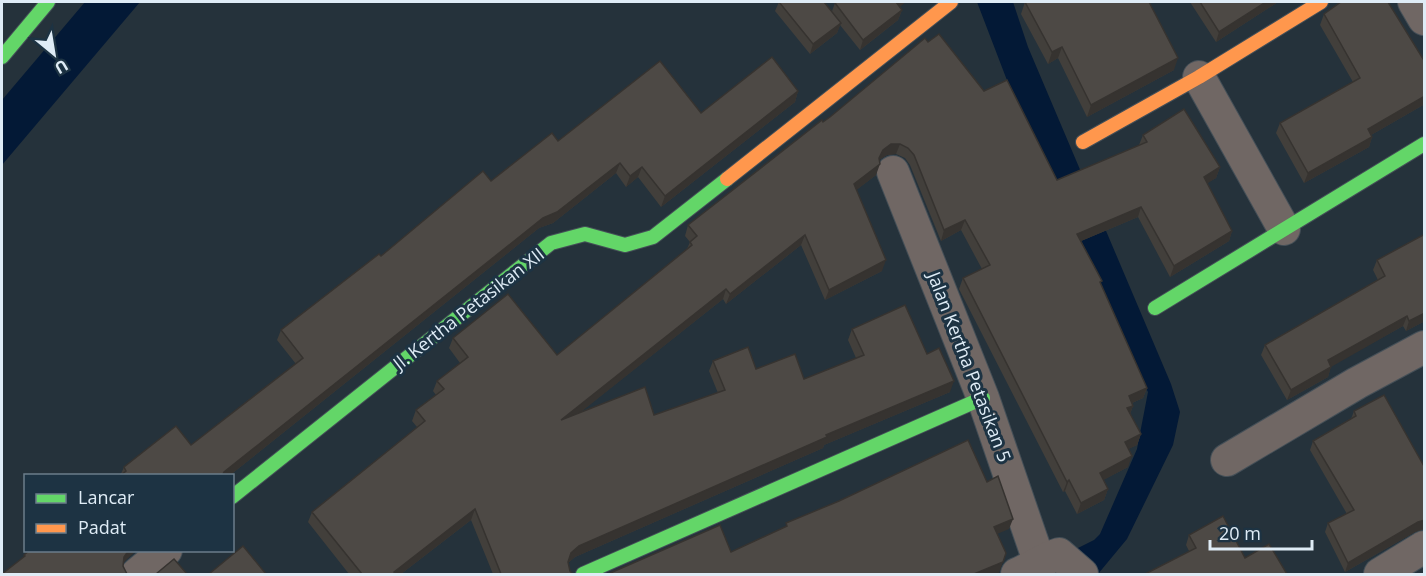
<svg xmlns="http://www.w3.org/2000/svg" width="1426" height="576" font-family="'Open Sans',sans-serif">
	<style>
		.water { fill: #031936 }
		.lines { fill: none; stroke-linecap: round; stroke-linejoin: round }
		.street-casing { stroke: #444f57; stroke-width: 34 }
		.fast-casing { stroke: #444f57; stroke-width: 16 }
		.slow-casing { stroke: #444f57; stroke-width: 16 }
		.street { stroke: #706764; stroke-width: 32 }
		.fast { stroke: #63d668; stroke-width: 14 }
		.slow { stroke: #ff974d; stroke-width: 14 }
		.wall { fill: #423f3b }
		.shaded-wall { fill: #363330 }
		.building { fill: #4d4945; stroke: #363330; stroke-width: 1.5 }
		.labels { text-anchor: middle; stroke-width: 6; stroke-linejoin: round; paint-order: stroke }
		.street-label { font-size: 18px; fill: #dfecf6; stroke: #1d3343 }
	</style>
	<rect width="100%" height="100%" fill="#25323b"/>
	<g class="water">
		<path d="M85,2H140L2,165V100Z"/>
		<path d="M977,2H1013L1028,47L1171,384L1180,412L1173,445L1127,539L1098,574H1032L1042,566L1094,540L1100,534L1137,449L1148,392L1122,343L1018,109Z"/>
	</g>
	<g class="lines">
		<g class="street-casing">
			<g id="street">
				<path d="M1414,2L1424,19"/>
				<path d="M1199,77L1284,229"/>
				<path d="M893,172L983,398L1040,564"/>
				<path d="M1227,460L1357,383L1424,347"/>
				<path d="M137,574L166,550"/>
				<path d="M1017,574C1031,568 1045,558 1059,554L1082,574"/>
				<path d="M1380,574L1424,547"/>
			</g>
		</g>
		<g class="fast-casing">
			<g id="fast">
				<path d="M2,57L48,2"/>
				<path d="M1155,308L1424,144"/>
				<path d="M232,497L551,243L585,234L625,245L653,237L727,179"/>
				<path d="M583,574L983,398"/>
			</g>
		</g>
		<g class="slow-casing">
			<g id="slow">
				<path d="M1083,142L1199,77L1321,2"/>
				<path d="M727,179L951,2"/>
			</g>
		</g>
		<use href="#street" class="street"/>
		<use href="#fast" class="fast"/>
		<use href="#slow" class="slow"/>
	</g>
	<g class="wall">
		<path d="M779,2L832,11L835,3L900,7L902,10L898,20L860,50L840,25L837,33L810,54L775,11Z"/>
		<path d="M1025,2L1174,70L1087,117L1058,58L1048,64L1021,14Z"/>
		<path d="M1190,2H1278L1216,42Z"/>
		<path d="M1340,2H1388L1425,62V104L1371,135L1372,137L1369,147L1304,183L1276,133L1280,123L1353,82L1320,25L1324,14Z"/>
		<path d="M928,42L984,91L1057,180L1139,145L1143,135L1220,167L1216,178L1207,183L1232,231L1229,241L1170,277L1138,217L1081,241L1147,388L1143,398L1132,403L1133,406L1130,414L1141,434L1137,445L1128,449V467L1103,480L1108,489L1104,500L1077,514L1065,491L1063,492L959,289L963,278L982,269L961,230L941,241L910,165L905,158L896,154L887,155L879,160L876,175L856,190L882,271L825,300L801,245L726,304L723,299L579,413L654,415L718,393L709,371L713,361L804,379L856,358L848,340L852,329L927,354L950,392L824,445L823,448L575,557L568,563L570,571L573,574H493L471,520L401,574H349L308,522L312,512L417,427L412,421L416,410L436,395L433,391L437,381L460,363L449,348L453,338L557,355L687,249L690,242L685,236L688,225Z"/>
		<path d="M798,91L795,102L661,207L638,177L626,187L616,173L553,223L539,228L229,476H120L124,467L191,445L296,364L277,340L281,330L381,256L491,181L558,141L701,113Z"/>
		<path d="M1425,234V321L1406,331L1403,326L1331,366L1328,377L1287,400L1261,355L1265,345L1378,280L1373,270L1377,260Z"/>
		<path d="M1354,411L1425,468V529L1415,532L1345,572L1325,532L1328,523L1347,514L1310,450L1313,441L1351,419Z"/>
		<path d="M1189,535L1245,558L1189,551L1186,545Z"/>
	</g>
	<g class="shaded-wall">
		<path d="M896,2H906L892,13Z"/>
		<path d="M1266,2H1278L1216,42L1219,32Z"/>
		<path d="M902,10L898,20L860,50L863,40Z"/>
		<path d="M841,23L837,33L810,54L813,44Z"/>
		<path d="M1062,47L1058,58L1048,64L1052,52Z"/>
		<path d="M1178,58L1174,70L1087,117L1091,105Z"/>
		<path d="M798,91L795,102L661,207L665,196Z"/>
		<path d="M1425,96V104L1364,139L1368,129Z"/>
		<path d="M1372,137L1369,147L1304,183L1308,173Z"/>
		<path d="M891,144H900L896,154L887,155L879,160L880,164L876,175L850,195L854,184L883,150Z"/>
		<path d="M620,163L616,173L553,223L539,228L229,476H222L224,472L543,218Z"/>
		<path d="M642,167L638,177L626,187L630,176Z"/>
		<path d="M1220,167L1216,178L1200,188L1204,177Z"/>
		<path d="M1141,207L1138,217L1074,244L1077,234Z"/>
		<path d="M965,220L961,230L941,241L944,230Z"/>
		<path d="M1232,231L1229,241L1170,277L1174,266Z"/>
		<path d="M805,235L801,245L726,304L730,294Z"/>
		<path d="M886,260L882,271L825,300L829,290Z"/>
		<path d="M726,289L723,299L557,431L561,420Z"/>
		<path d="M1425,313V321L1406,331L1409,321Z"/>
		<path d="M1407,316L1403,326L1324,371L1328,360Z"/>
		<path d="M1331,367L1328,377L1287,400L1291,390Z"/>
		<path d="M954,381L950,392L824,445L823,448L575,557L568,563L571,553L579,546L826,435Z"/>
		<path d="M1147,388L1143,398L1125,406L1129,396Z"/>
		<path d="M1133,406L1129,416L1127,408Z"/>
		<path d="M1141,434L1137,445L1121,453L1125,442Z"/>
		<path d="M1132,456L1128,467L1096,484L1100,473Z"/>
		<path d="M1069,480L1065,491L1063,492L1067,482Z"/>
		<path d="M1108,489L1104,500L1077,514L1081,503Z"/>
		<path d="M475,509L471,520L401,574H394V572Z"/>
		<path d="M1013,519L1009,529L990,537L994,527Z"/>
		<path d="M1425,520V525L1423,529L1415,532L1345,572L1348,563L1418,522Z"/>
		<path d="M129,550H137L126,560L120,567L124,557Z"/>
		<path d="M1003,562L999,573L995,574H974Z"/>
	</g>
	<g class="building">
		<path d="M779,2H824L841,23L813,44Z"/>
		<path d="M837,2H897H896L902,10L863,40L835,3Z"/>
		<path d="M1025,2H1149L1178,58L1091,105L1062,47L1052,52Z"/>
		<path d="M1200,2H1266L1219,32Z"/>
		<path d="M1341,2H1388L1425,62V96L1368,129L1372,137L1308,173L1280,123L1360,78L1324,14Z"/>
		<path d="M939,34L984,91L1007,80L1057,180L1147,142L1143,135L1184,109L1220,167L1204,177L1232,231L1174,266L1141,207L1077,234L1102,281L1100,282L1147,388L1129,396L1133,406L1127,408L1141,434L1125,442L1132,456L1100,473L1108,489L1081,503L1069,480L1067,482L963,278L990,265L965,220L944,230L914,155L908,148L900,144H891L883,150L879,158L880,164L854,184L886,260L829,290L805,235L730,294L726,289L561,420L645,387L654,415L725,390L713,361L748,347L756,369L795,354L804,379L864,355L852,329L905,305L927,354L939,348L954,381L826,435L827,437L579,546L571,553L568,562L570,571L573,574H501L475,509L394,572L396,574H362L312,512L425,421L416,410L444,389L437,381L468,357L453,338L508,294L557,355L692,245L690,242L697,236L688,225L822,120L823,122L830,117L925,38L928,42Z"/>
		<path d="M772,57L798,91L665,196L642,167L630,176L620,163L557,212L543,218L224,472L222,476H120L126,471L124,467L176,426L191,445L303,358L281,330L379,254L381,256L483,171L491,181L552,133L558,141L660,61L701,113Z"/>
		<path d="M1425,234V313L1409,321L1407,316L1328,360L1331,367L1291,390L1265,345L1385,276L1377,260Z"/>
		<path d="M1384,395L1425,468V520L1418,522L1348,563L1328,523L1354,510L1313,441L1356,416L1354,411Z"/>
		<path d="M968,440L987,482L998,476L1013,519L994,527L1006,553L1003,562L974,574H608L720,525L731,552L787,526L786,523L839,501Z"/>
		<path d="M1223,516L1245,558L1269,544L1287,574H1145L1196,548L1189,535Z"/>
		<path d="M243,546L266,574H209Z"/>
		<path d="M30,550H129L124,557L123,566L127,574H2L25,556L24,555Z"/>
		<path d="M174,559L187,574H156Z"/>
	</g>
	<g class="labels">
		<g class="street-label">
			<text transform="translate(469 309) rotate(-38)" y="6">Jl. Kertha Petasikan XII</text>
			<text transform="translate(969 367) rotate(69)" y="6">Jalan Kertha Petasikan 5</text>
		</g>
	</g>
	<rect width="1426" height="576" fill="none" stroke="#dfecf6" stroke-width="6"/>
	<rect x="24" y="474" width="210" height="78" fill="#1d3343" stroke="#6b7d8b" stroke-width="1.5"/>
	<rect x="36" y="494" width="30" height="9" fill="#63d668" stroke="#6b7d8b" stroke-width="1.5"/>
	<text x="78" y="504" font-size="18" fill="#dfecf6">Lancar</text>
	<rect x="36" y="524" width="30" height="9" fill="#ff974d" stroke="#6b7d8b" stroke-width="1.5"/>
	<text x="78" y="534" font-size="18" fill="#dfecf6">Padat</text>
	<g transform="translate(54 54) rotate(150)" stroke="#1d3343" stroke-width="4.5" paint-order="stroke">
	<path d="M0-4.5L10 22L0 15L-10 22Z" fill="#dfecf6"/>
	<text y="-9" font-size="16" font-weight="bold" text-anchor="middle" fill="#dfecf6">U</text>
	</g>
	<path d="M1210 540v9h102v-9" fill="none" stroke="#dfecf6" stroke-width="3"/>
	<text x="1219" y="540" font-size="18" fill="#dfecf6" stroke="#1d3343" stroke-width="4.5" paint-order="stroke">20 m</text>
</svg>
